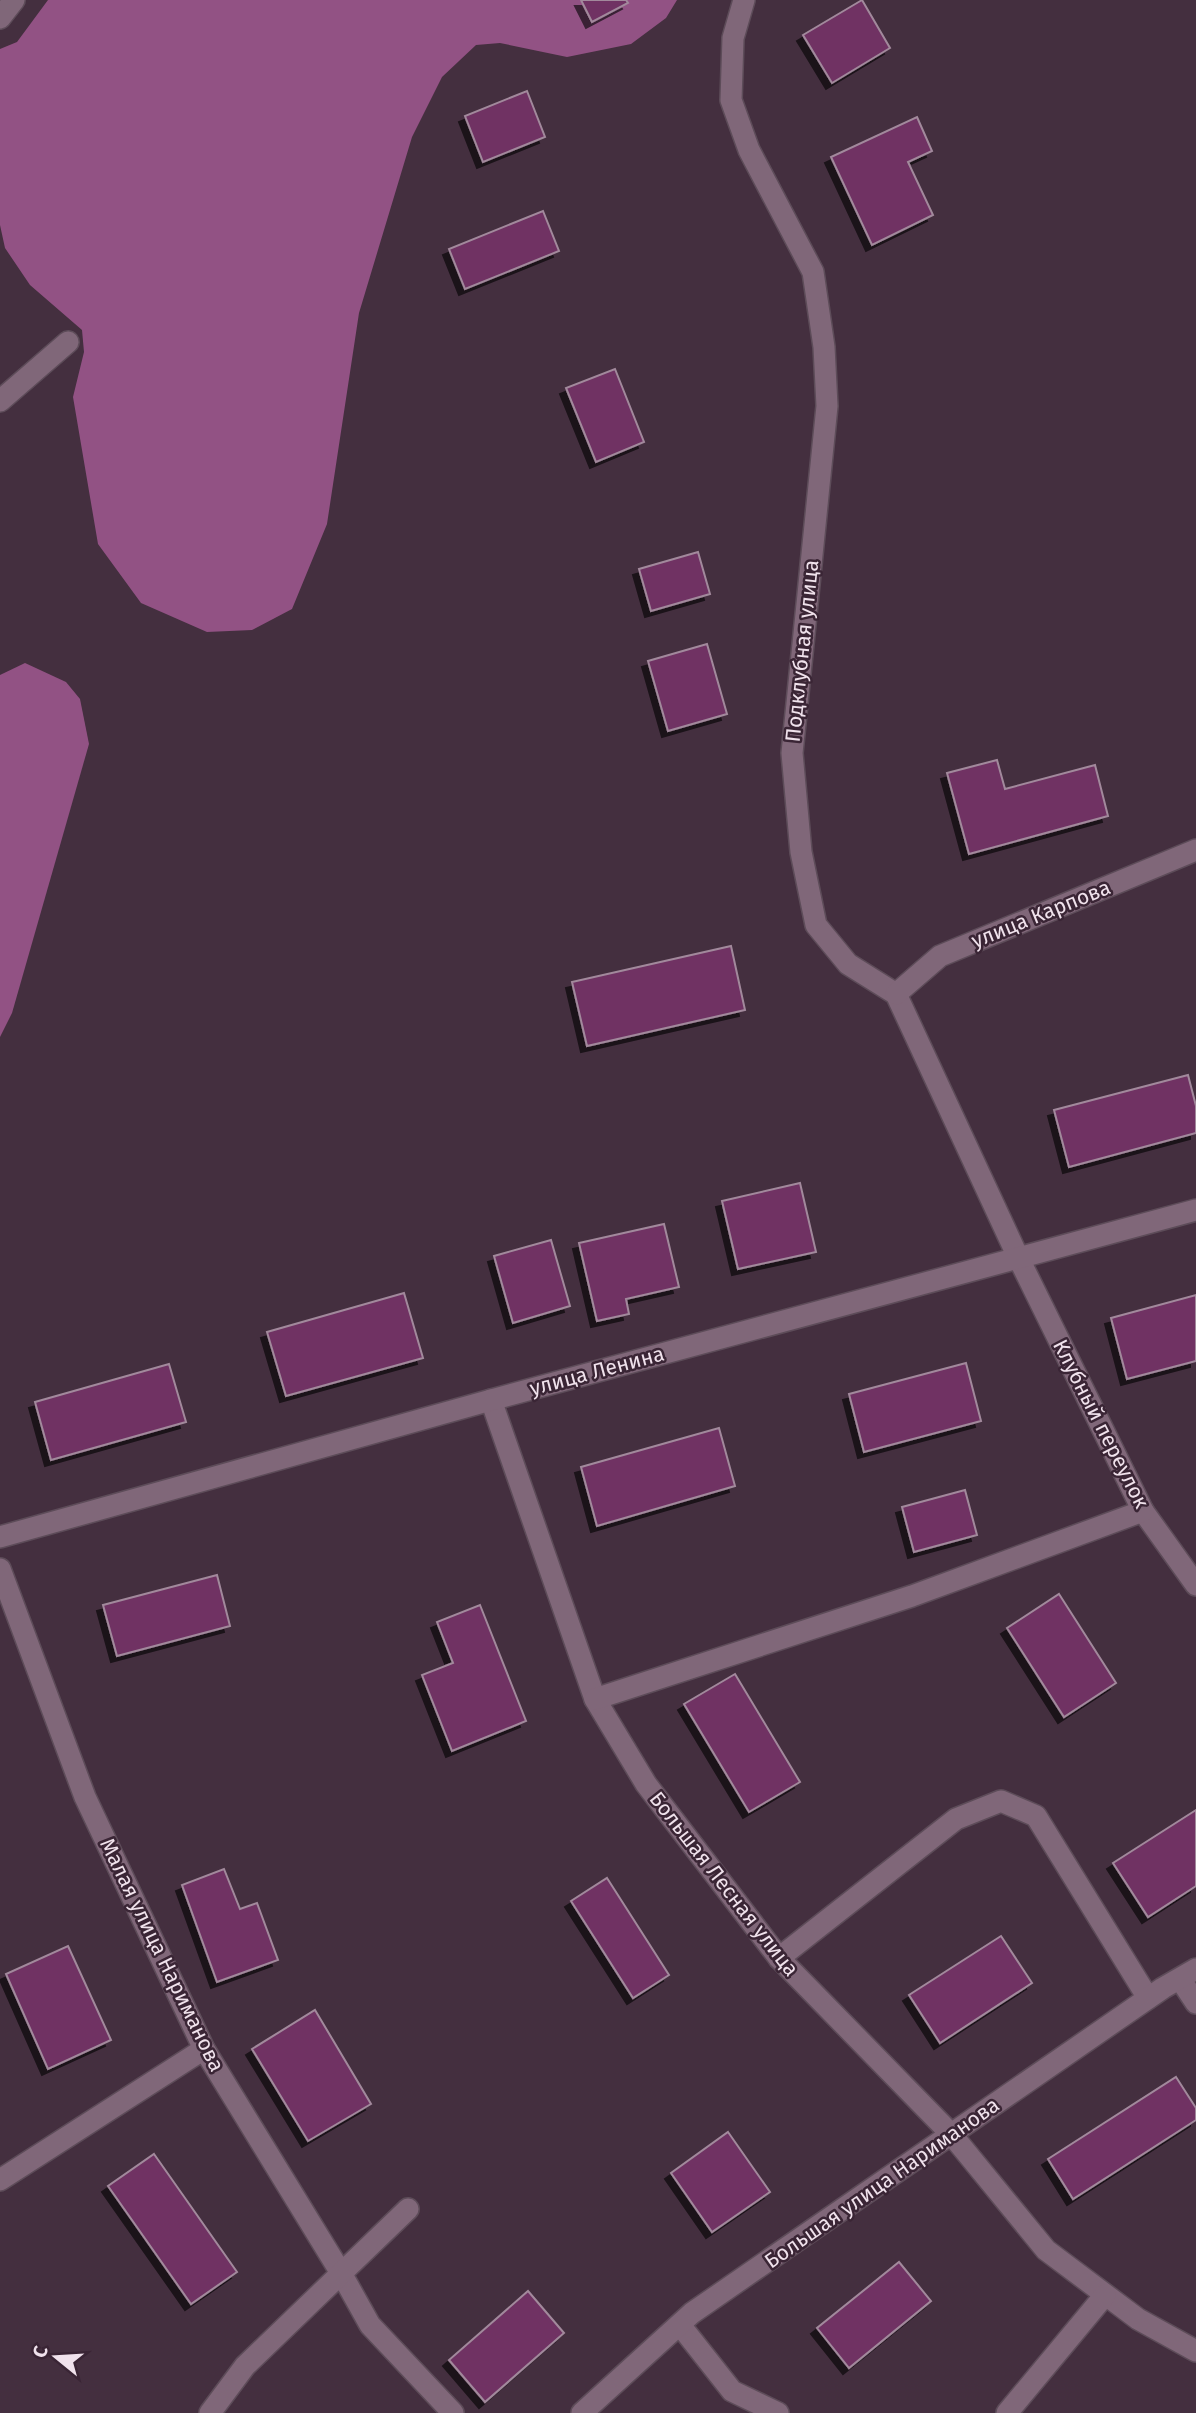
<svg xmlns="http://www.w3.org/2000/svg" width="1196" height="2413" font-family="'Fira Sans',sans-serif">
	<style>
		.forest { fill: #925284 }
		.building { fill: #6f3363; stroke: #a2899c; stroke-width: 2; filter: url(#shadow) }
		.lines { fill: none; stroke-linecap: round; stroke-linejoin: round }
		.minor-casing { stroke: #5d4c59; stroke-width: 24 }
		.minor { stroke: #806779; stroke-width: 21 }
		.labels { text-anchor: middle; stroke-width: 5; stroke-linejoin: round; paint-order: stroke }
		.street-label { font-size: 21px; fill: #f0e2ec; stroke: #3a2535 }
	</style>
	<defs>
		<filter id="shadow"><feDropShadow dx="-6" dy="6" stdDeviation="0" flood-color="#0009"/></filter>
	</defs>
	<rect width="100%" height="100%" fill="#442f3f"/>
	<g class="forest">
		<path d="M48,0H677L666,18L631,44L567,57L500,43L476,45L442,77L412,137L359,313L327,524L292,609L252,630L207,632L141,603L98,544L73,397L84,352L82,330L30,285L5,248L0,225V49L17,42Z"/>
		<path d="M25,663L66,682L80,699L89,744L12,1013L0,1037V675Z"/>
	</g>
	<g class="building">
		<path d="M581,0H626L628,3L592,22Z"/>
		<path d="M862,0L890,48L832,83L803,35Z"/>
		<path d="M527,91L545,137L483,162L465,116Z"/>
		<path d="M917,117L932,151L908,162L933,215L872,245L831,157Z"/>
		<path d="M543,211L559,251L465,289L449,249Z"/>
		<path d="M615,369L644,442L596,462L566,388Z"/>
		<path d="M698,552L710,594L651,611L639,569Z"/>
		<path d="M707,644L727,714L668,731L648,661Z"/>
		<path d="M997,760L1005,789L1095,765L1108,816L969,854L947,773Z"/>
		<path d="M731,946L745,1010L587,1046L572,982Z"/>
		<path d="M1188,1075L1196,1106V1133L1069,1167L1054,1110Z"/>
		<path d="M800,1183L816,1252L738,1269L722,1201Z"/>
		<path d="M664,1224L679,1287L626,1299L629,1314L597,1321L579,1243Z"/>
		<path d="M551,1240L570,1306L513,1323L494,1256Z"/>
		<path d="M404,1293L423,1358L286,1396L267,1332Z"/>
		<path d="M1196,1295V1361L1127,1379L1111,1318Z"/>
		<path d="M966,1363L981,1421L864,1452L849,1394Z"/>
		<path d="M169,1364L186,1422L51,1460L35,1402Z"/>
		<path d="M719,1428L735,1486L597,1526L581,1467Z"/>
		<path d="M965,1490L977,1535L914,1552L902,1507Z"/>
		<path d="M217,1575L230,1626L117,1656L103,1605Z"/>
		<path d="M1059,1594L1116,1683L1064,1717L1007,1628Z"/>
		<path d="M480,1605L526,1721L452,1751L422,1675L453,1663L437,1622Z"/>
		<path d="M735,1674L800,1782L749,1812L684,1704Z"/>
		<path d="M1196,1810V1886L1148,1917L1113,1863Z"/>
		<path d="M224,1869L240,1909L257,1903L278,1960L217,1982L182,1885Z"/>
		<path d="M607,1878L669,1975L633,1998L571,1901Z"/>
		<path d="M1001,1936L1032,1983L940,2043L909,1995Z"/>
		<path d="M68,1946L111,2040L48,2069L6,1974Z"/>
		<path d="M315,2010L371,2104L308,2141L252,2049Z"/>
		<path d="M1176,2077L1196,2108V2120L1073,2199L1048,2159Z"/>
		<path d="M728,2132L770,2192L712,2232L671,2173Z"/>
		<path d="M154,2154L237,2272L191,2304L108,2186Z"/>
		<path d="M899,2262L931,2301L849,2368L817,2328Z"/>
		<path d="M528,2291L564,2333L485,2402L449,2360Z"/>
	</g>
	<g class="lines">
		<g class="minor-casing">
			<g id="minor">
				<path d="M744,0L733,38L731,100L749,150L813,272L824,347L827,406L792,753L801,852L816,925L848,964L896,994L1018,1257L1143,1511L1196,1585"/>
				<path d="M0,18L14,0"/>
				<path d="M0,401L68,342"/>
				<path d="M896,994L940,956L1196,850"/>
				<path d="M491,1400L595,1699L646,1784L779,1958L952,2135L1046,2250L1138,2319L1196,2351"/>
				<path d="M0,1537L491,1400L1196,1210"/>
				<path d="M0,1569L85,1797L204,2049L341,2273L370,2325L453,2413"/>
				<path d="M595,1699L912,1596L1143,1511"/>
				<path d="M779,1958L956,1819L1001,1801L1036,1816L1148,1998"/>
				<path d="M1180,1979L1196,2003"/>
				<path d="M0,2180L204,2049"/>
				<path d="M680,2325L732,2391L778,2413"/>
				<path d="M210,2413L245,2366L408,2209"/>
				<path d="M582,2413L692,2313L1163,1988L1196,1969"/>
				<path d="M1007,2413L1105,2295"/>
			</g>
		</g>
		<use href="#minor" class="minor"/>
	</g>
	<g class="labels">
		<g class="street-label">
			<text transform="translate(802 651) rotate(-84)" y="7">Подклубная улица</text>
			<text transform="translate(1041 914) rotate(-22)" y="7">улица Карпова</text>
			<text transform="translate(597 1371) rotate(-15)" y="7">улица Ленина</text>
			<text transform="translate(1101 1424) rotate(63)" y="7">Клубный переулок</text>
			<text transform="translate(724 1884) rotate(52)" y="7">Большая Лесная улица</text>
			<text transform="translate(162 1955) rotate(64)" y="7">Малая улица Нариманова</text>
			<text transform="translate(882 2183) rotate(-35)" y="7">Большая улица Нариманова</text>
		</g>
	</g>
	<g transform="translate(56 2357) rotate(288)" stroke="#3a2535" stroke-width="5" paint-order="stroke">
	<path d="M0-5L12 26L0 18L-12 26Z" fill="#f0e2ec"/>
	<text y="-10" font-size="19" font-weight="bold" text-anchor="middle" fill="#f0e2ec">С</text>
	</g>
</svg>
